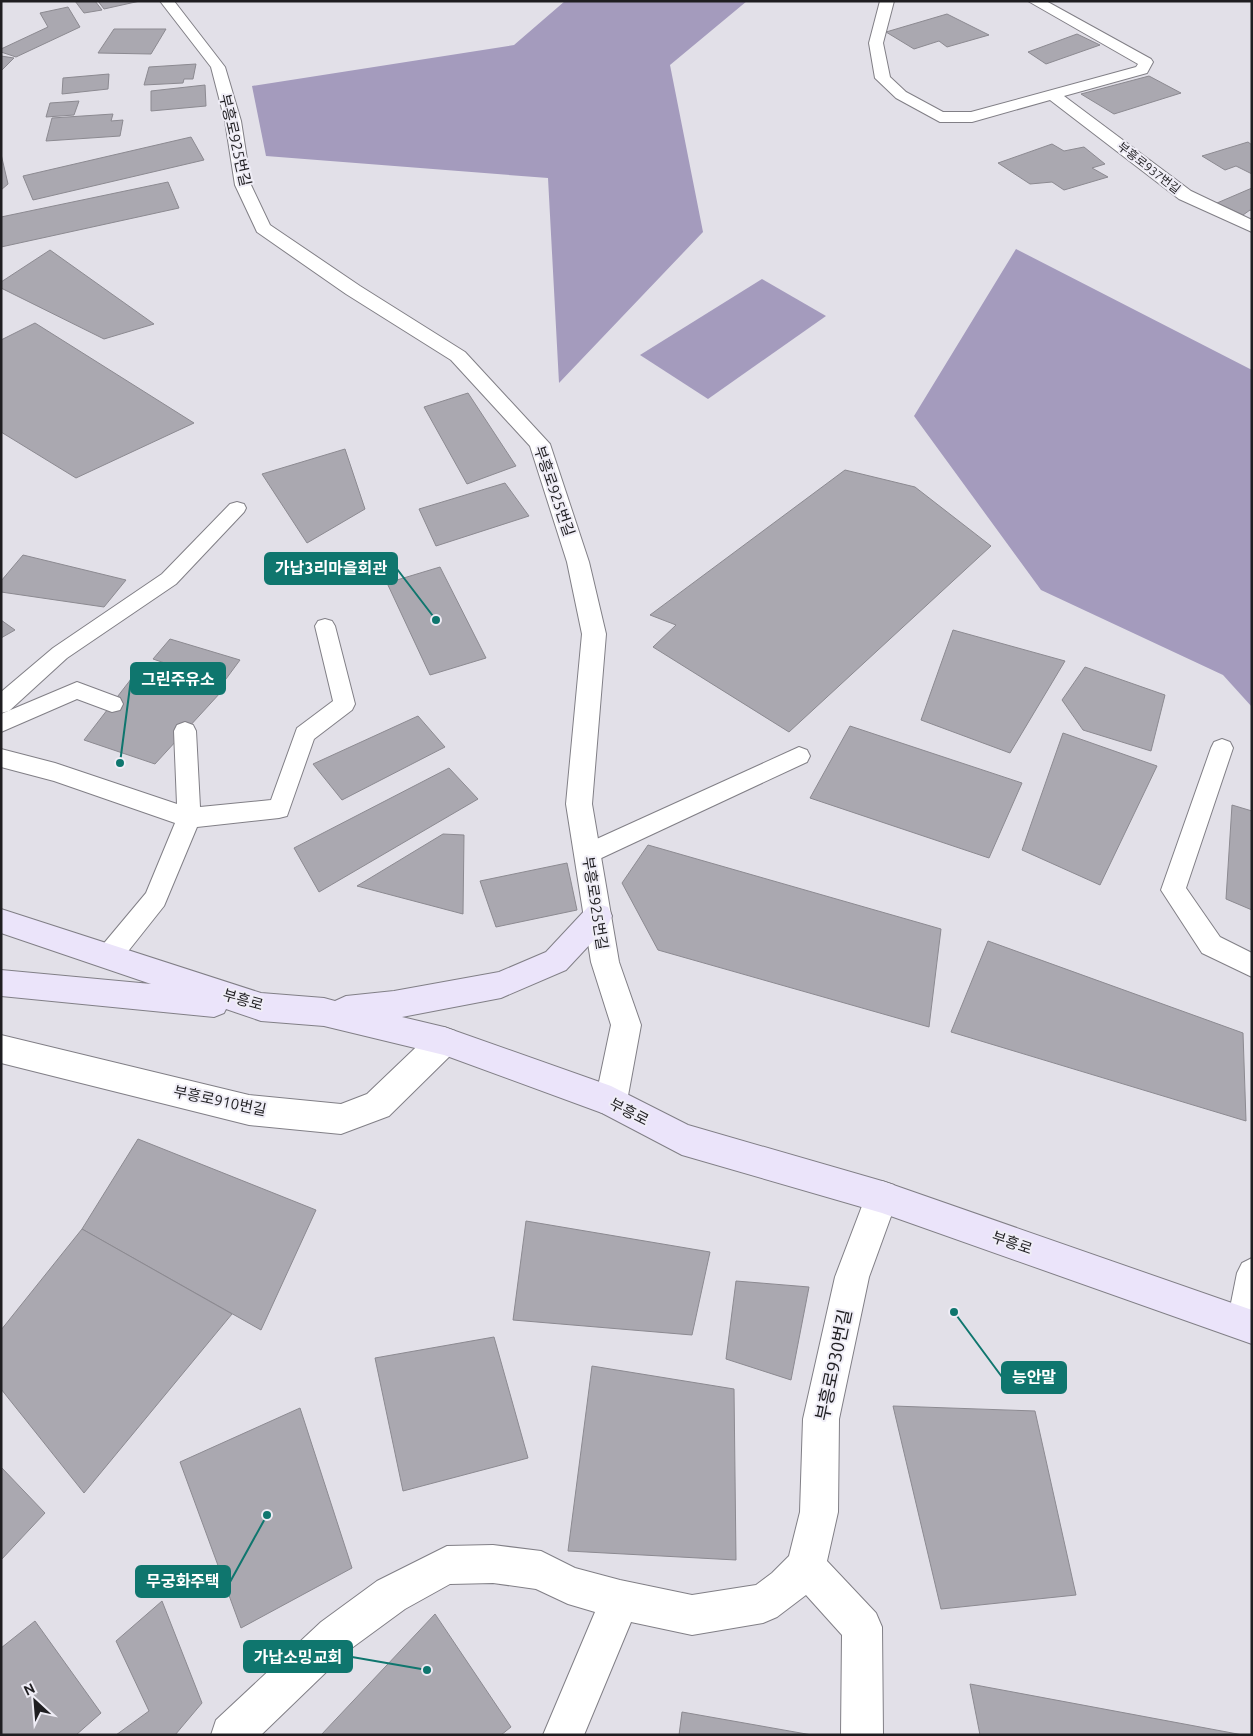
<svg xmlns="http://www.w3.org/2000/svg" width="1253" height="1736" font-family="Ubuntu,'Noto Sans KR',sans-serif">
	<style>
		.forest { fill: #a49bbd }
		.building { fill: #aaa8b0; stroke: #8c8a91 }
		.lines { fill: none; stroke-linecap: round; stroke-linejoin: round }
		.lane-casing { stroke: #817f86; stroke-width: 2 }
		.street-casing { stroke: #817f86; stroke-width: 2 }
		.secondary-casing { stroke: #817f86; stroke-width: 2 }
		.lane { fill: #fff; fill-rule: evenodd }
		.street { fill: #fff; fill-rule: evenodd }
		.secondary { fill: #ebe4fa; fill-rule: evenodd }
		.labels { text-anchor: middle; stroke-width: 4; stroke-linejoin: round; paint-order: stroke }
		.far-street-label { font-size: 12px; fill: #1f1e21; stroke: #efedf6 }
		.street-label { font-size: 15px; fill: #1f1e21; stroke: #efedf6 }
		.near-street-label { font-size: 18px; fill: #1f1e21; stroke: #efedf6 }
		.leader { fill: none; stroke: #0f766e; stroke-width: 2 }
		.callout-dot { fill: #0f766e; stroke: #efedf6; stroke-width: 2 }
		.callout { fill: #0f766e; stroke: #0f766e; stroke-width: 2 }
		.callout-label { font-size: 16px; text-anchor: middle; font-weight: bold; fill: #fff }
	</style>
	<rect width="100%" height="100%" fill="#e2e0e8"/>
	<g class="forest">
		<path d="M565,1H747L670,65L703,232L559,383L548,178L266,156L252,86L514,45Z"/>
		<path d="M1016,249L1252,370V707L1223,675L1041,590L914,416Z"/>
		<path d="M762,279L826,316L708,399L640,355Z"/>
	</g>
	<g class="building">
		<path d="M75,1H95L102,10L84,13Z"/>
		<path d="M98,1H140L104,9Z"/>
		<path d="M68,7L80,27L16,57L1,52V49L48,27L40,13Z"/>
		<path d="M947,14L989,35L947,47L939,41L914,49L886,32Z"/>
		<path d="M114,29H166L151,54L98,53Z"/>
		<path d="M1077,34L1100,45L1046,64L1028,52Z"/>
		<path d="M1,56L14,58L1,71Z"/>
		<path d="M196,64L193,79H184L183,83L144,85L149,67Z"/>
		<path d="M109,74L108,89L62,94L63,78Z"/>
		<path d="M1149,76L1181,93L1114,114L1081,94Z"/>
		<path d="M205,85L206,106L151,111V91Z"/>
		<path d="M79,101L74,115L46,117L50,103Z"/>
		<path d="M113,114L111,121L123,120L120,136L46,141L52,118Z"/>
		<path d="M191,137L204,160L33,200L23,176Z"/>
		<path d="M1248,142L1252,145V174L1236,166L1225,170L1202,156Z"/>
		<path d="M1052,144L1064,151L1084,147L1105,164L1092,168L1108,177L1064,190L1052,182L1030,184L998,163Z"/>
		<path d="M1,154L8,184L1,190Z"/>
		<path d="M168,182L179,208L1,247V217Z"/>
		<path d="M1252,188V211L1250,210L1243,215L1217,203Z"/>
		<path d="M50,250L154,324L104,339L1,288V282Z"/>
		<path d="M35,323L194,423L76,478L1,432V340Z"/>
		<path d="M468,393L516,466L467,484L424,407Z"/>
		<path d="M345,449L365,509L307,543L262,474Z"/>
		<path d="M845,470L915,487L991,546L789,732L653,647L676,625L650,615Z"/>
		<path d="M505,483L529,516L436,546L419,509Z"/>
		<path d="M23,555L126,580L104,607L1,592V581Z"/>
		<path d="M440,567L486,658L430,675L387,583Z"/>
		<path d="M1,620L15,630L1,638Z"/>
		<path d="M953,630L1065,661L1010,753L921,720Z"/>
		<path d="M170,639L240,660L223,683L153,659Z"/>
		<path d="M1085,667L1165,695L1151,751L1083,730L1062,700Z"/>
		<path d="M138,670L221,692L155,764L84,740Z"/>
		<path d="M418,716L445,747L342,800L313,764Z"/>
		<path d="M850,726L1022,783L989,858L810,798Z"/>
		<path d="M1063,733L1157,766L1100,885L1022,850Z"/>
		<path d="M449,768L478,799L319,892L294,848Z"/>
		<path d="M1232,805L1252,811V910L1226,899Z"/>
		<path d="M443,834L464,835L463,914L357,886Z"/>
		<path d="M648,845L941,929L929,1027L658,950L622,883Z"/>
		<path d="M567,863L577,910L496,927L480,881Z"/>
		<path d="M988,941L1243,1033L1246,1121L951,1032Z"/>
		<path d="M138,1139L316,1210L261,1330L82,1229Z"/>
		<path d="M526,1221L710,1252L692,1335L513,1320Z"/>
		<path d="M82,1229L232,1314L84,1493L1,1389V1330Z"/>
		<path d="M736,1281L809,1287L791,1380L726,1359Z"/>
		<path d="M494,1337L528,1458L403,1491L375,1358Z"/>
		<path d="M592,1366L734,1389L736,1560L568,1551Z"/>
		<path d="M893,1406L1035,1411L1076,1595L941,1609Z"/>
		<path d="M300,1408L352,1568L241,1628L180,1462Z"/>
		<path d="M1,1467L45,1513L1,1560Z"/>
		<path d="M162,1601L202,1703L175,1735H116L149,1711L116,1641Z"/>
		<path d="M435,1614L511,1727L501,1735H321Z"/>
		<path d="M35,1621L101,1713L76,1735H1V1648Z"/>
		<path d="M970,1684L1243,1735H980Z"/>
		<path d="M682,1712L812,1735H679Z"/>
	</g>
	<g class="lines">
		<g class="lane-casing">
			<g id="lane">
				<path d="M237,502L244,504L246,508L244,512L176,584L67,658L9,711L1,713V692L53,648L162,574L230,504Z"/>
				<path d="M325,619L332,621L335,626L355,704L352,710L314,739L287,816L279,818L197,827L164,906L118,964L109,967L100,964L97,956L100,948L146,893L175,823L54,781L1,767V749L55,763L177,804L174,731L177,725L185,722L193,725L196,731L200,807L271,800L297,728L333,701L315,626L318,621Z"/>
				<path d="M77,682L120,698L123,704L120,710L112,712L77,699L1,732V714Z"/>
				<path d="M1222,739L1230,742L1233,748L1186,888L1220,937L1252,953V977L1202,953L1161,890L1211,748L1214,742Z"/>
				<path d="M799,747L807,750L810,756L807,762L595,861L587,864L579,861L575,854L579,847Z"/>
				<path d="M1252,1258V1334L1242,1338L1231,1334L1227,1323L1237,1273L1242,1263Z"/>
			</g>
		</g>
		<g class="street-casing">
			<g id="street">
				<path d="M160,1H174L225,67L241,121L251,185L270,225L360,286L465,352L550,444L589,562L606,634L592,804L619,962L641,1025L627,1101L622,1112L611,1116L600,1112L595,1101L611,1025L591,962L566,804L582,634L567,562L530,446L451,360L346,294L257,232L235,185L225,121L211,67Z"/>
				<path d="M880,1H894L883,43L890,77L906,92L943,112H971L1136,67L1138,64L1028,1H1046L1151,59L1153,62L1147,73L1064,96L1191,191L1252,220V232L1179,199L1050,100L972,122H940L896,98L875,78L869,43Z"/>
				<path d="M444,1027L455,1031L459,1041L455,1051L389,1116L341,1134L249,1125L1,1063V1035L249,1095L341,1104L367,1094L433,1031Z"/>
				<path d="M882,1181L894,1185L898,1197L869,1277L839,1419L838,1512L827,1561L876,1613L882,1627L883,1735H841L842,1635L806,1595L777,1617L763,1623L692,1635L631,1622L584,1735H543L595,1612L568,1604L536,1589L493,1583L450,1584L405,1609L349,1650L261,1735H211L216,1720L321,1622L377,1581L447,1546L493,1545L541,1551L575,1568L620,1580L692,1595L756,1585L772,1573L789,1556L800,1512L803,1419L835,1277L870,1185Z"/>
			</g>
		</g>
		<g class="secondary-casing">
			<path id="secondary" d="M598,904L608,907L612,916L608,925L566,970L501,998L402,1017L444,1027L611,1086L688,1125L882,1181L1252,1310V1344L882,1213L682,1155L602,1113L444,1055L324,1026L261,1021L226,1009L224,1013L214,1017L1,996V970L151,984L1,933V909L261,993L324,998L335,1001L346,996L394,991L499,972L546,952L588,907Z"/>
		</g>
		<use href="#lane" class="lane"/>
		<use href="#street" class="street"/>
		<use href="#secondary" class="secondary"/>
	</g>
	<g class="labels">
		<g class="far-street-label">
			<text transform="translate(1149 168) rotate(38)" y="4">부흥로937번길</text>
		</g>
		<g class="street-label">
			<text transform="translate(235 140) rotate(77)" y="5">부흥로925번길</text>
			<text transform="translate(554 491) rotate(71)" y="5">부흥로925번길</text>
			<text transform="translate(595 903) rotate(81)" y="5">부흥로925번길</text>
			<text transform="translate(243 1000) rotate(16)" y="5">부흥로</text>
			<text transform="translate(220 1101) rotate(12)" y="5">부흥로910번길</text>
			<text transform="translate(629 1112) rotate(27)" y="5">부흥로</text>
			<text transform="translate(1012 1243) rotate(19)" y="5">부흥로</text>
		</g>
		<g class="near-street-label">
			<text transform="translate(834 1365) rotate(-78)" y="6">부흥로930번길</text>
		</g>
	</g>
	<path class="leader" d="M436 620L397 569M120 763L131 679M954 1312L1002 1377M267 1515L230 1582M427 1670L352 1657"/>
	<g class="callout-dot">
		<circle cx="436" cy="620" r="5"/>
		<circle cx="120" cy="763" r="5"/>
		<circle cx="954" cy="1312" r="5"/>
		<circle cx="267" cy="1515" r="5"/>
		<circle cx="427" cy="1670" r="5"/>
	</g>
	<g class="callout">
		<rect x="265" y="553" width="132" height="31" rx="5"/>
		<rect x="131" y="663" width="94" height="31" rx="5"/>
		<rect x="1002" y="1362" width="64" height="31" rx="5"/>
		<rect x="136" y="1566" width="94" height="31" rx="5"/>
		<rect x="244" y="1641" width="108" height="31" rx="5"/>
	</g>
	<g class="callout-label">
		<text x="331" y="574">가납3리마을회관</text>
		<text x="178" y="685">그린주유소</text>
		<text x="1034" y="1383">능안말</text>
		<text x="183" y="1587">무궁화주택</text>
		<text x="298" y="1663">가납소밍교회</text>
	</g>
	<rect width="1253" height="1736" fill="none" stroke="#1f1e21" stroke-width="5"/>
	<g transform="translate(35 1701) rotate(334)" stroke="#efedf6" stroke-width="4" paint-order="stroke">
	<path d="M0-4L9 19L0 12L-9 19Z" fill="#1f1e21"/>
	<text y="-8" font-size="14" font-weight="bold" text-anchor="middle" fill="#1f1e21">N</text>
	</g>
</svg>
